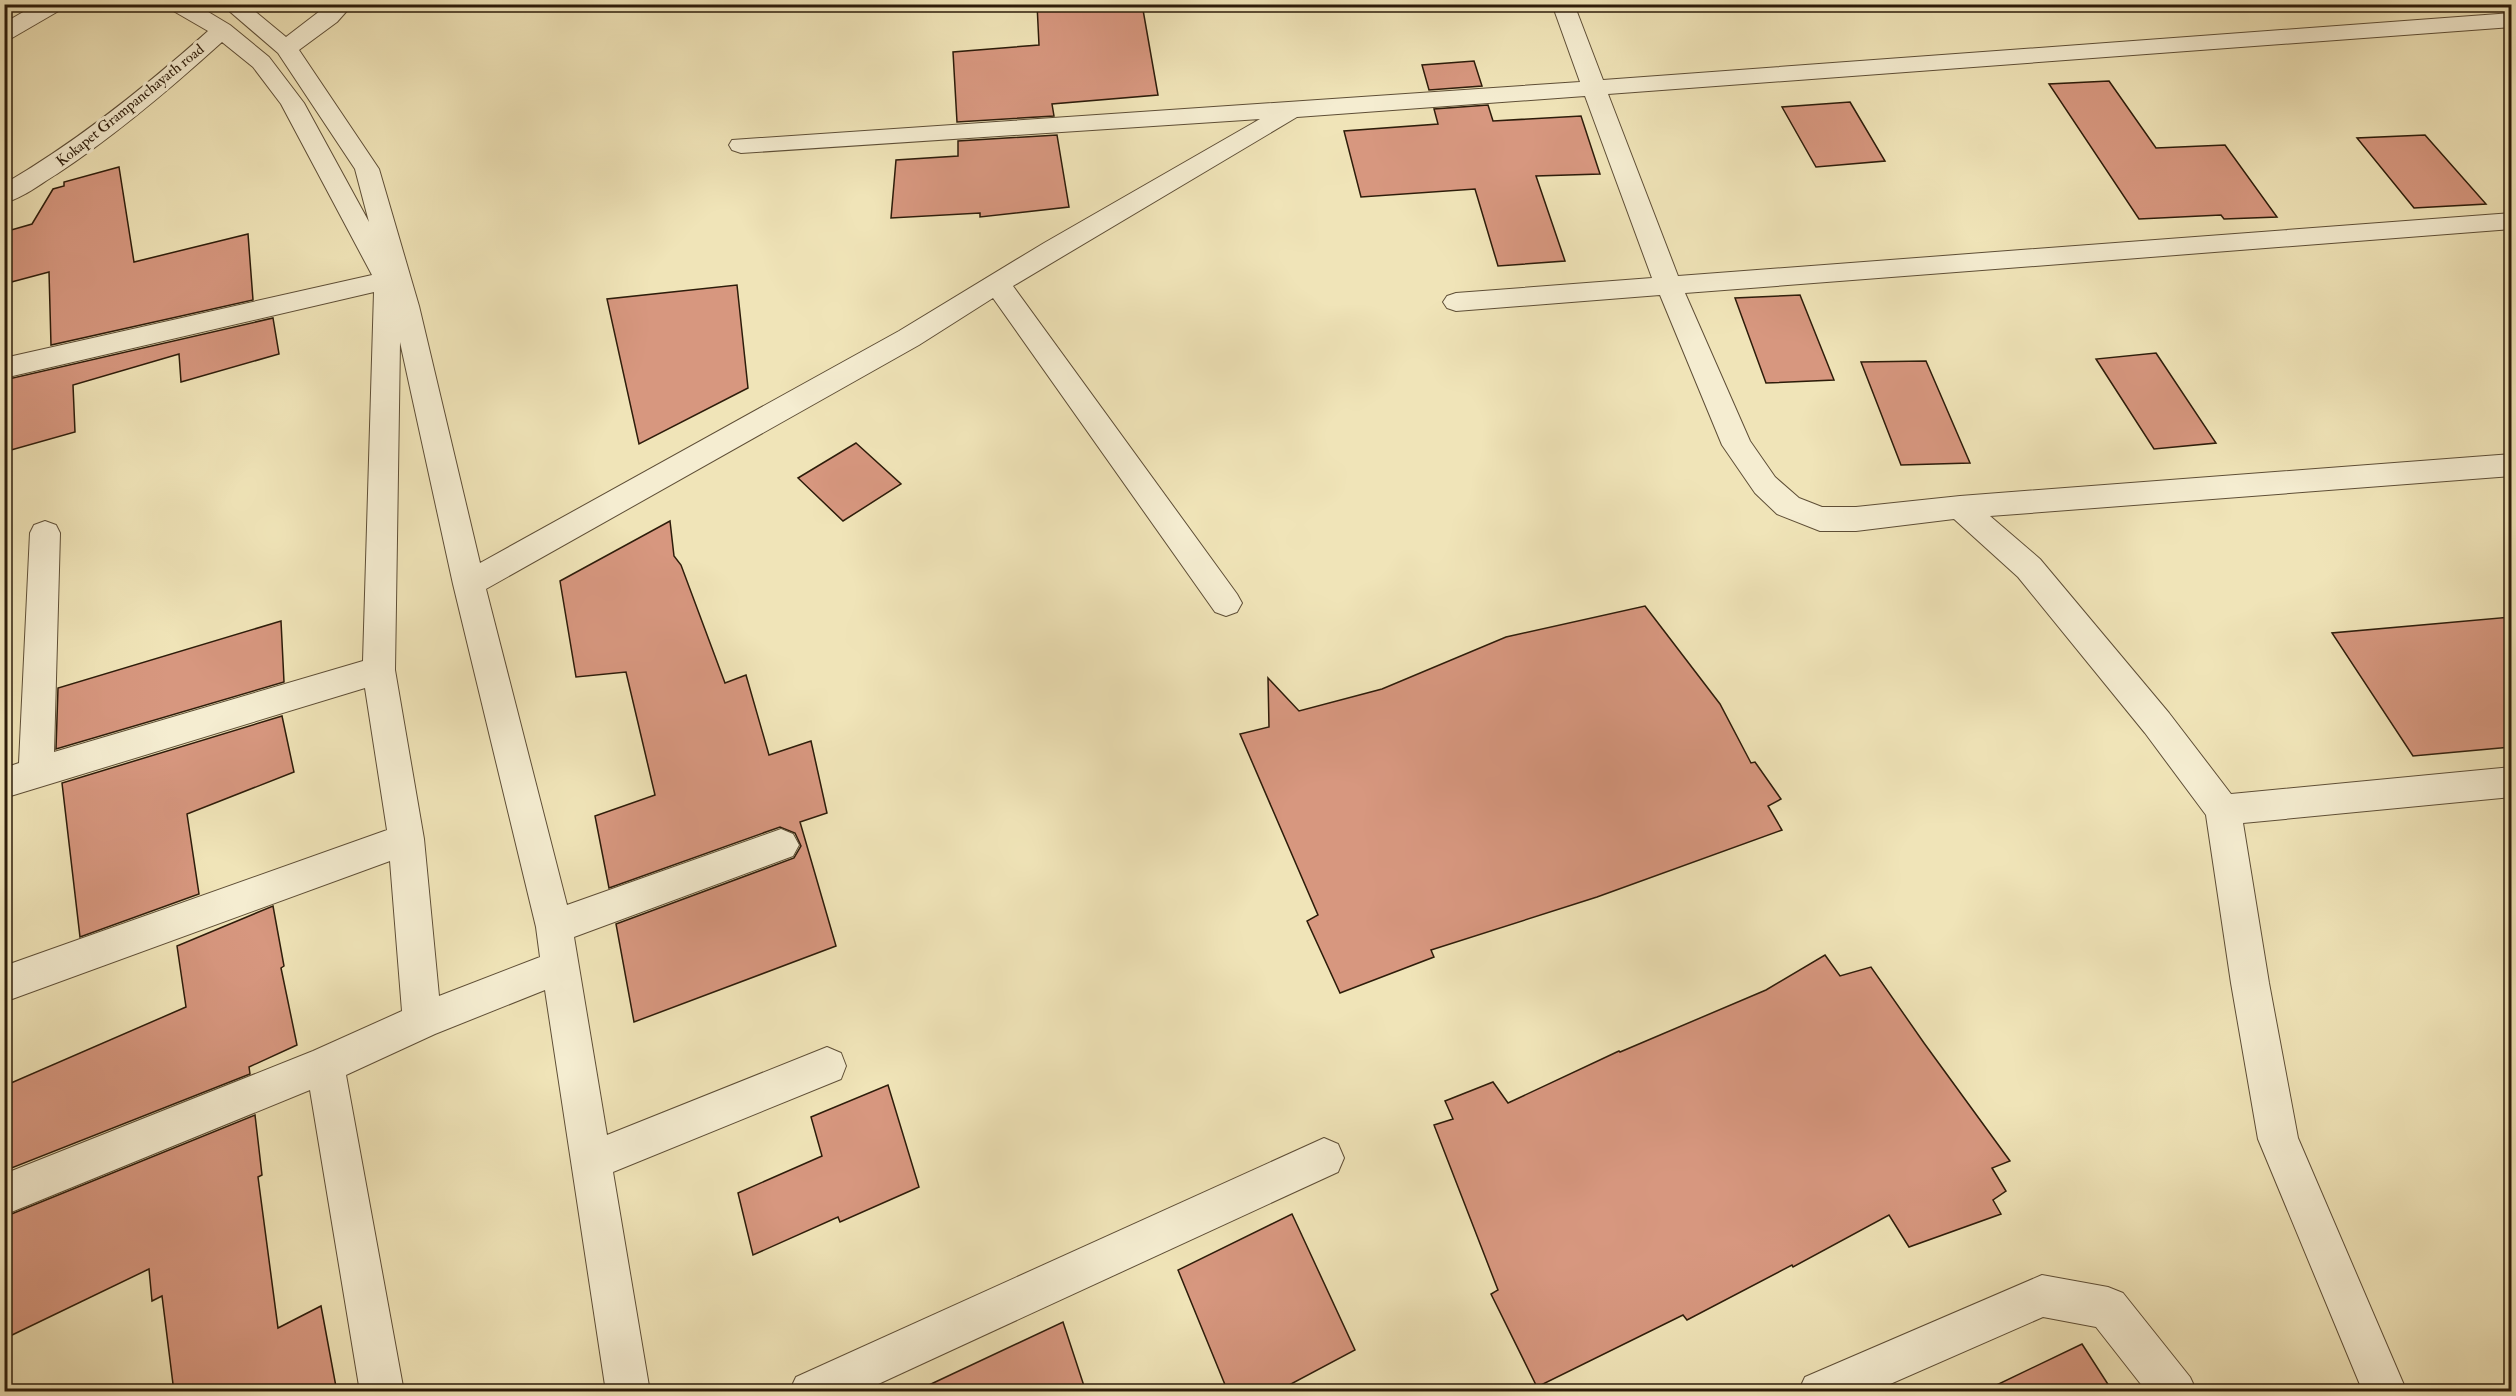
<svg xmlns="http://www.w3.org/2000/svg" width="2516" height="1396" font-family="'IM FELL Double Pica',serif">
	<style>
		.building { fill: #d7977f; stroke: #2d1c0a; stroke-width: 1.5 }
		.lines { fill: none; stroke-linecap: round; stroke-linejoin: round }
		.minor-casing { stroke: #5e4e36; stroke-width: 2 }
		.minor { fill: #f5edd1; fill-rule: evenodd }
		.labels { text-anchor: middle; stroke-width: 6; stroke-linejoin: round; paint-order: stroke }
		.far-street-label { font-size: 15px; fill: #2d1c0a; stroke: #f5edd1 }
	</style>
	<rect width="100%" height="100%" fill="#f0e4b8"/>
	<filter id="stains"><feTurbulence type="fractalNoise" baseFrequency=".00333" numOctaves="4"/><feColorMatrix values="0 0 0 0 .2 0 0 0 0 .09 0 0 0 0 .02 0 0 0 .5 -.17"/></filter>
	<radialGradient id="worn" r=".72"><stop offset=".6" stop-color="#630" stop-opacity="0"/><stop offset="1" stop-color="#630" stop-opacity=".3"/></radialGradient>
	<g class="building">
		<path d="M1037,4H1142L1158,95L1052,104L1054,116L957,122L953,52L1039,45Z"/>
		<path d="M1474,61L1482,86L1429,90L1422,65Z"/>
		<path d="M2109,81L2156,148L2225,145L2277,217L2224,219L2221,215L2139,219L2049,84Z"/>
		<path d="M1850,102L1885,161L1816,167L1782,107Z"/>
		<path d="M1488,105L1493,121L1581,116L1600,174L1536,176L1565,261L1498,266L1475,189L1361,197L1344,131L1438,124L1434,109Z"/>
		<path d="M1057,135L1069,207L980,217V213L891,218L896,160L958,156V141Z"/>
		<path d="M2425,135L2486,204L2414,208L2357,138Z"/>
		<path d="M119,167L134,262L248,234L253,300L51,345L49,272L4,284V232L32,224L53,189L64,186V182Z"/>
		<path d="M737,285L748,388L639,444L607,299Z"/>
		<path d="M1800,295L1834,380L1766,383L1735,298Z"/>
		<path d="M273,318L279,354L181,382L179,354L73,385L75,432L4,452V380Z"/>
		<path d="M2156,353L2216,443L2154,449L2096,359Z"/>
		<path d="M1926,361L1970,463L1901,465L1861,362Z"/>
		<path d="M856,443L901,484L843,521L798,478Z"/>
		<path d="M670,521L674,556L681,565L725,683L746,675L769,755L811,741L827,813L800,822L836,946L634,1022L616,924L794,858L801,846L795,833L780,827L609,888L595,816L655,795L626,672L576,677L560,581Z"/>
		<path d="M1645,606L1720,704L1751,763L1755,762L1781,799L1768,806L1782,830L1597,897L1431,950L1434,957L1340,993L1307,921L1318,915L1240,734L1269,727L1268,678L1299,711L1382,689L1506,637Z"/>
		<path d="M2511,617V747L2413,756L2332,633Z"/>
		<path d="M281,621L284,682L56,749L58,688Z"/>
		<path d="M282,716L294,772L187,814L199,894L80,937L62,783Z"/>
		<path d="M273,906L284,966L281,968L297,1045L249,1067L250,1074L4,1171V1086L186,1007L177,946Z"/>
		<path d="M1825,955L1840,976L1871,967L1924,1043L2010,1161L1992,1168L2006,1191L1993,1200L2001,1214L1909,1247L1889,1215L1793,1267L1792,1265L1687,1320L1683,1315L1537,1387L1491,1294L1498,1290L1434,1125L1453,1119L1445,1101L1493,1082L1508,1103L1619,1051L1620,1052L1766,990Z"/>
		<path d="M888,1085L919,1187L840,1222L838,1217L753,1255L738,1193L822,1156L811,1117Z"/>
		<path d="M255,1115L262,1175L258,1177L278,1328L321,1306L337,1392H174L162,1296L152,1301L149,1269L10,1336L4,1217Z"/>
		<path d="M1292,1214L1355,1350L1276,1392H1228L1178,1270Z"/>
		<path d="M1063,1322L1086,1392H914Z"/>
		<path d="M2082,1344L2113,1392H1982Z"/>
	</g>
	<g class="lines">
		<g class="minor-casing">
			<g id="minor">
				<path d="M37,4H65L62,9L12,38L4,40V23Z"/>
				<path d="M167,4H195L230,25L269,57L304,103L369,222L355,169L278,53L221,4H246L286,37L329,4H353L337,22L299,50L379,169L419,306L480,563L899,331L1044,243L1260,119L741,153L732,150L729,145L732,140L1580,82L1552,4H1574L1603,80L2512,13V27L1608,94L1678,276L2512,213V229L1685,293L1750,441L1775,477L1799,498L1822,507H1856L1960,496L2512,454V476L1990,516L2040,559L2169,713L2231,794L2512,767V797L2243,823L2269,983L2298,1138L2407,1392H2363L2258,1139L2231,983L2206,815L2145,733L2018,577L1954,519L1856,531H1820L1777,514L1755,493L1722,445L1660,295L1456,311L1447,308L1443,302L1447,296L1456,293L1652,278L1585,96L1297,117L1013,286L1237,594L1242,603L1237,612L1226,616L1215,612L993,298L919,345L486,589L567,905L781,829L793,834L799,845L793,856L574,937L607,1135L827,1047L841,1053L846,1066L841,1079L613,1172L650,1392H606L545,990L435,1034L346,1075L404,1392H360L310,1090L4,1215V1174L313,1051L402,1011L390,861L4,1002V966L387,830L365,688L4,798V768L19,763L30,533L34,525L45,521L56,525L60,533L54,752L363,661L374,292L4,378V358L372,275L281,104L253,67L222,42C170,89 116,135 57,174C40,184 23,198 4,203V184C78,141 144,88 208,31L170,9ZM400,342L453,584L536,927L540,957L439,996L424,839L395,670Z"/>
				<path d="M1324,1138L1338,1144L1344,1158L1338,1172L861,1392H789L796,1377Z"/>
				<path d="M2042,1275L2108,1287L2123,1293L2190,1377L2197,1392H2147L2096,1327L2043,1317L1872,1392H1798L1805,1377Z"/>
			</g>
		</g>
		<use href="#minor" class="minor"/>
	</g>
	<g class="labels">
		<g class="far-street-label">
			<text transform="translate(130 105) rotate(-39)" y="5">Kokapet Grampanchayath road</text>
		</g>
	</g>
	<rect width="2516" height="1396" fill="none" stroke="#f0e4b8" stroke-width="24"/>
	<rect x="6" y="6" width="2504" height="1384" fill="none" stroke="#2d1c0a" stroke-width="3"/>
	<rect x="12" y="12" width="2492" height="1372" fill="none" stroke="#2d1c0a" stroke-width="1.5"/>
	<rect width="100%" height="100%" filter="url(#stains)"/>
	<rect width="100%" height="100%" fill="url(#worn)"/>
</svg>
